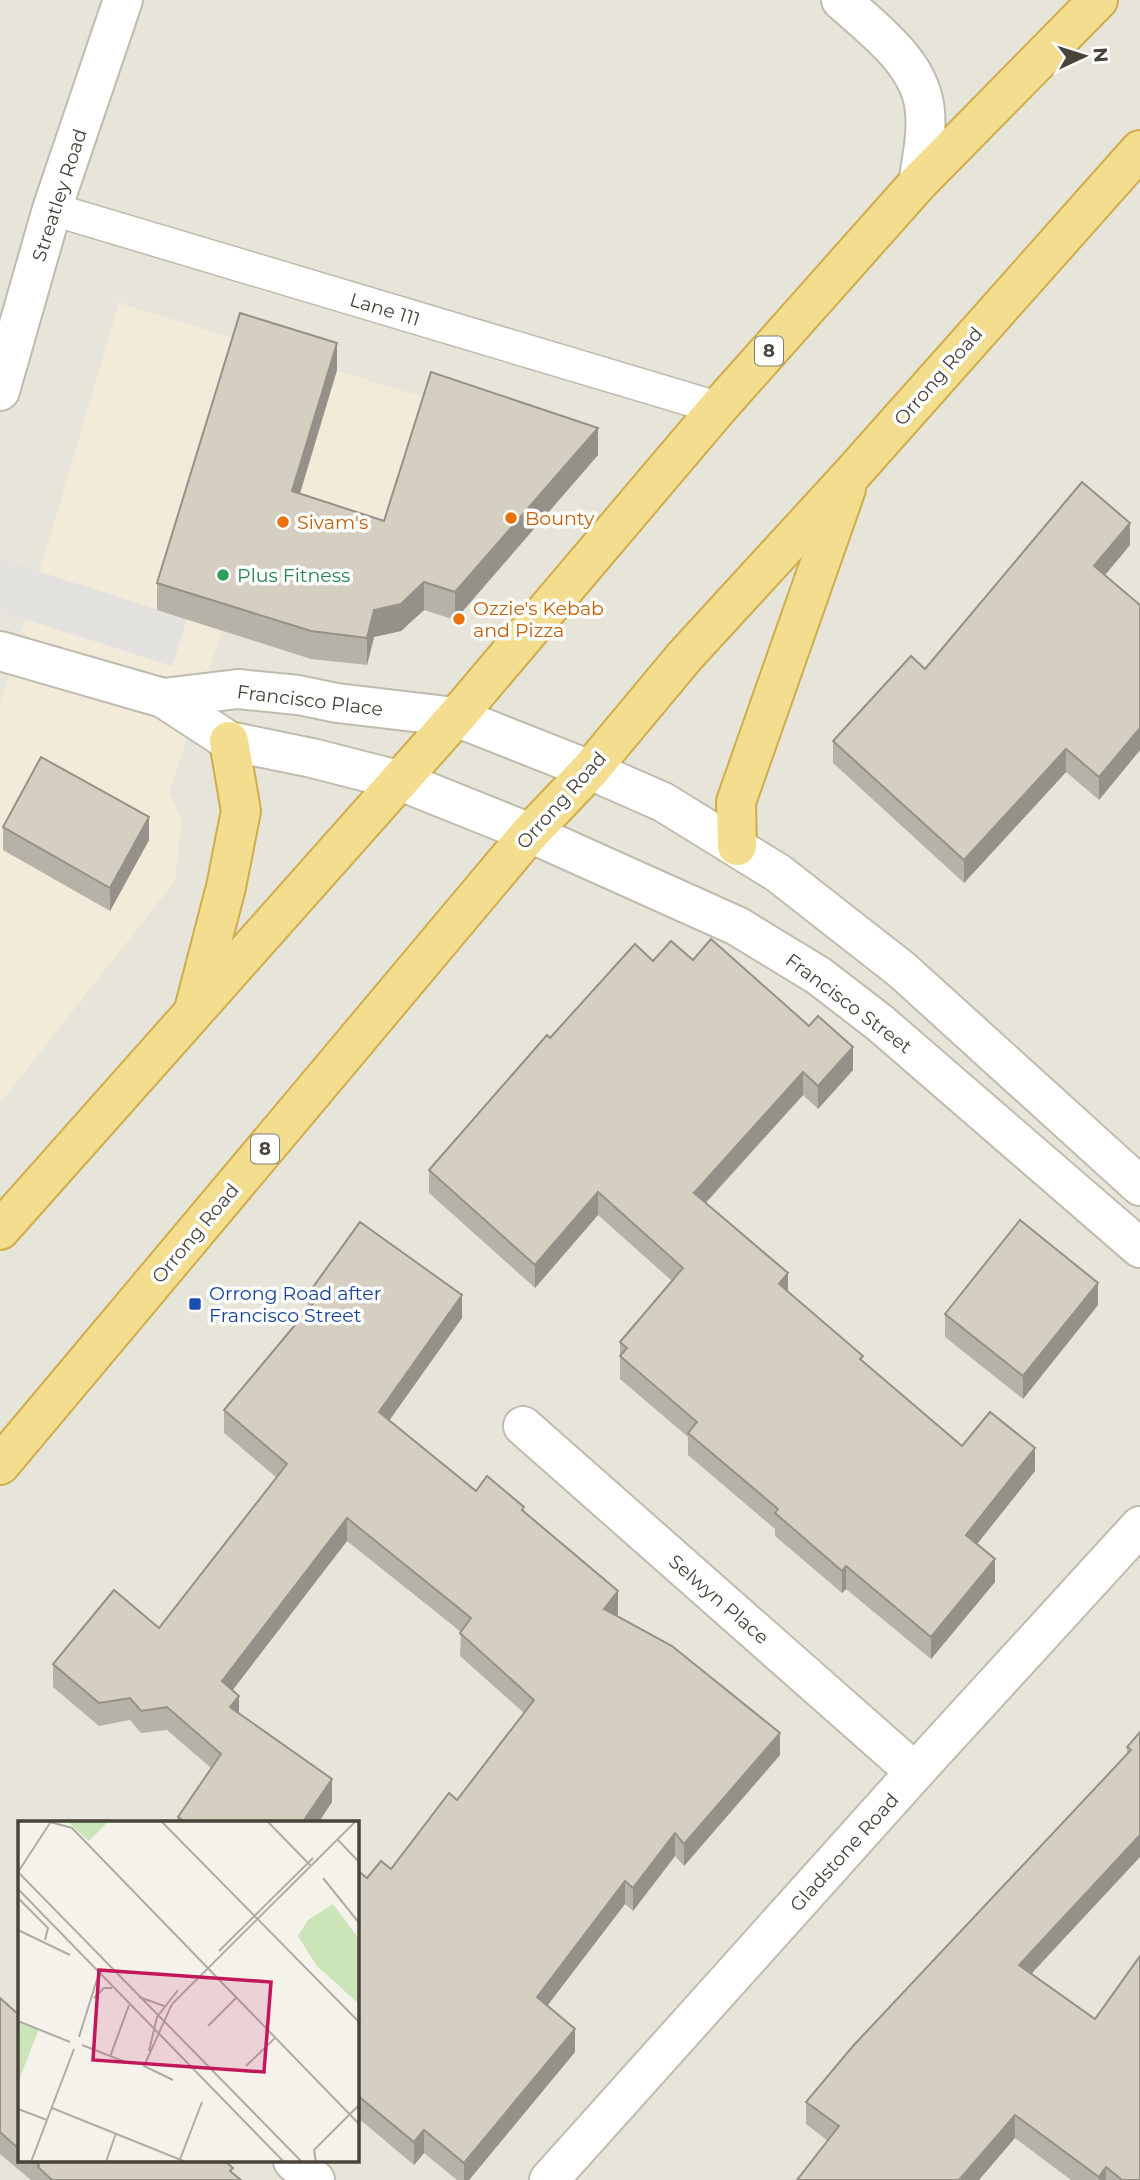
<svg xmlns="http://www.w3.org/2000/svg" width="1140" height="2180" font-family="Montserrat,sans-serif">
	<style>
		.residential { fill: #e7e5da; fill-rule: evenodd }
		.commercial { fill: #f3ebd9 }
		.parking { fill: #e3e2df }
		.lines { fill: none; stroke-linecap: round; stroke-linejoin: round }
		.service-casing { stroke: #bfbbae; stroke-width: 35 }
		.minor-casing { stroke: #bfbbae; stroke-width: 42 }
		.tertiary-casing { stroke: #bfbbae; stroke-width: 42 }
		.trunk-casing { stroke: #cfad4a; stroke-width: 42 }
		.service { stroke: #fff; stroke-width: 32 }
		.minor { stroke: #fff; stroke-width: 38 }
		.tertiary { stroke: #fff; stroke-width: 38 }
		.trunk { stroke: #f2de8e; stroke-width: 38 }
		.wall { fill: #b7b2a7 }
		.shaded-wall { fill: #959188 }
		.building { fill: #d5cfc2; stroke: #959188; stroke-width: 2 }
		.food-dot { fill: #e8710a; stroke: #fff; stroke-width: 2.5 }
		.leisure-dot { fill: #2e9e5b; stroke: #fff; stroke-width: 2.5 }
		.transit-dot { fill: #1a4fb4; stroke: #fff; stroke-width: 2.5 }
		.labels { text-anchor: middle; stroke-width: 7; stroke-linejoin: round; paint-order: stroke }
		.shield { fill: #fff; stroke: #7f7c75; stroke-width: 2 }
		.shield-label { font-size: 18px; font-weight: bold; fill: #48443a }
		.street-label { font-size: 19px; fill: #48443a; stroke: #fff }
		.food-label { font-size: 19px; fill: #c56008; stroke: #fff; text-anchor: start }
		.leisure-label { font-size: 19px; fill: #27864d; stroke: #fff; text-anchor: start }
		.transit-label { font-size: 19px; fill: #164399; stroke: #fff; text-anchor: start }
		.inset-road { fill: none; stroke: #afaca4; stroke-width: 2 }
		.view { fill: #c2185b; fill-opacity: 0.15; stroke: #c2185b; stroke-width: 3.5 }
		.inset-edge { fill: none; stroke: #48443a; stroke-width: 3.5 }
	</style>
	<rect width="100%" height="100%" fill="#f4f2eb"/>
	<path class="residential" d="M0,0H1140V2180H0ZM19,1823H357V2161H19Z"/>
	<path class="commercial" d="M119,303L432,400L401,631L374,637L320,631L232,600L169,793L182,820L175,881L0,1103V706Z"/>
	<path class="parking" d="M0,559L187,619L172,666L0,611Z"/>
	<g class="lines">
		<g class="service-casing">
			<path id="service" d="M52,209L718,408"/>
		</g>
		<g class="minor-casing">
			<g id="minor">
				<path d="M841,0C874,30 922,64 925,112C927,135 922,159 918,183"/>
				<path d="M0,391L52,209L123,0"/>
				<path d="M0,651L163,698L229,741L312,758L398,780"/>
				<path d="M163,698L238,689L298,695L337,703L456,717"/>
				<path d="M523,1426L915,1772"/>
				<path d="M293,2161L315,2180"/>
				<path d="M549,2180L915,1772L1140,1526"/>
			</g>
		</g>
		<g class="tertiary-casing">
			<g id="tertiary">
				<path d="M456,717L590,770L663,802L778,873L902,970L1140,1186"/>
				<path d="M398,780L530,833L737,926L819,976L880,1023L1140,1248"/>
			</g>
		</g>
		<g class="trunk-casing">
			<g id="trunk">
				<path d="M737,846L736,802L846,489"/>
				<path d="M195,1006L226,887L241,811L229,741"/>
				<path d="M0,1230L456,717L718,408L918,183L1098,0"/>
				<path d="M0,1465L530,833L590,770L685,656L852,474L1140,150"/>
			</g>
		</g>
		<use href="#service" class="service"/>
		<use href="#minor" class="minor"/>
		<use href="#tertiary" class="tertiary"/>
		<use href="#trunk" class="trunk"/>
	</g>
	<g class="wall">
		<path d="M337,370L300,494L384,521L598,455L455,620L424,610L401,631L374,637L367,665L311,659L157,610V583Z"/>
		<path d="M1130,545L1105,575L1140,605V750L1099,800L1066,772L964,883L833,763V741L925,669Z"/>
		<path d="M3,827L149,840L110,911L3,850Z"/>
		<path d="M693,960L853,1070L818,1109L803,1095L706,1203L788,1292L863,1361L962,1446L1035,1471L977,1544L995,1582L931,1659L846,1589L842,1593L775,1536V1529L688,1455V1437L620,1379V1342L672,1281L598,1215L535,1288L429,1193V1170L550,1038L653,961Z"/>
		<path d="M308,1294L462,1318L389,1420L476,1491L524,1512L618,1614L617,1616L780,1755L684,1866L675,1856L633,1911L625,1904L547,2006L575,2052L469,2180H457L424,2153L414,2165L357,2117V1870L367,1878L391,1869L457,1800L524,1713L460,1656L461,1632L347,1541L232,1690L239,1713L332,1802L318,1823H178V1817L211,1768L167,1730L141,1733L130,1720L99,1726L53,1687V1664L159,1628L277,1478L224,1433V1410L308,1310Z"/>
		<path d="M1098,1305L1023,1399L945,1337V1314Z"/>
		<path d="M1140,1732L1032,1974L1140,2180H1071L1015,2138L828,2141L806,2124V2102L1127,1754V1747Z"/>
		<path d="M0,1998L19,2015V2161H225L233,2174L241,2180H31L0,2154Z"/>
	</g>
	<g class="shaded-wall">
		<path d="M337,343V370L292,519V491Z"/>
		<path d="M598,428V455L455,620V592Z"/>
		<path d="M1130,523V545L1094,588V566Z"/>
		<path d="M424,582V610L401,631L374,637L367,665V638L374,610Z"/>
		<path d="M1140,728V750L1099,800V777Z"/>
		<path d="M1066,749V772L964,883V860Z"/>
		<path d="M149,817V840L110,911V888Z"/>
		<path d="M853,1047V1070L818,1109V1086Z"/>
		<path d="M803,1072V1095L694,1215V1193Z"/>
		<path d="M598,1192V1215L535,1288V1265Z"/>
		<path d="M788,1273V1296L779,1284Z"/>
		<path d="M1098,1283V1305L1023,1399V1376Z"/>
		<path d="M462,1295V1318L379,1435V1412Z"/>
		<path d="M1035,1448V1471L966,1558V1535Z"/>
		<path d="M347,1518V1541L222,1704V1681Z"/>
		<path d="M995,1559V1582L931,1659V1637Z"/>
		<path d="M846,1566V1589L842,1593V1571Z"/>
		<path d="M618,1591V1614L604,1632V1609Z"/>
		<path d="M239,1696V1718L230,1707Z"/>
		<path d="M780,1733V1755L684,1866V1844Z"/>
		<path d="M332,1779V1802L318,1823H302Z"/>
		<path d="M675,1833V1856L633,1911V1888Z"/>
		<path d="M1140,1835V1857L1019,1987V1965Z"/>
		<path d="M625,1881V1904L537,2019V1997Z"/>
		<path d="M575,2029V2052L469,2180H464V2163Z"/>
		<path d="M1015,2115V2138L979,2180H959Z"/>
		<path d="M424,2130V2153L414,2165V2142Z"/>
		<path d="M1106,2167V2180H1099V2177Z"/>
	</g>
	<g class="building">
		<path d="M240,313L337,343L292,491L384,521L431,372L598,428L455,592L424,582L401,604L374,610L367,638L311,631L157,583Z"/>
		<path d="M1082,482L1130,523L1094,566L1140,605V728L1099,777L1066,749L964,860L833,741L911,656L925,669Z"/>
		<path d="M41,757L149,817L110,888L3,827Z"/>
		<path d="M711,939L809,1026L818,1016L853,1047L818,1086L803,1072L694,1193L788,1273L779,1284L863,1356L860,1359L962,1446L990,1412L1035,1448L966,1535L995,1559L931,1637L846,1566L842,1571L775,1513L778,1509L688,1433L697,1422L620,1356L627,1348L620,1342L683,1268L598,1192L535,1265L429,1170L547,1035L550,1038L635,944L653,961L671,941L693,960Z"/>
		<path d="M1020,1220L1098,1283L1023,1376L945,1314Z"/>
		<path d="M360,1222L462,1295L379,1412L476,1491L487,1476L524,1507L522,1510L618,1591L604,1609L672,1646L780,1733L684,1844L675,1833L633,1888L625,1881L537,1997L575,2029L464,2163L424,2130L414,2142L357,2095V1870L367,1878L381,1861L391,1869L449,1793L457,1800L534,1700L460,1633L471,1618L347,1518L222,1681L239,1696L230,1707L332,1779L302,1823H187L178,1817L221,1754L167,1707L141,1711L130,1698L99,1703L53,1664L114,1590L159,1628L287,1464L224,1410L316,1300L308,1294Z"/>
		<path d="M1140,1732V1835L1019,1965L1095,2019L1140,1956V2180H1122L1106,2167L1099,2177L1015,2115L959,2180H797L839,2126L806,2102L853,2046L1131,1750L1127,1747Z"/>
		<path d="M0,1998L19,2015V2149L0,2132Z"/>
		<path d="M34,2161H225L233,2168L230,2171L241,2180H52L38,2167L39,2165Z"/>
	</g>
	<g class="food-dot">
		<circle cx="511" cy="518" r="7"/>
		<circle cx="283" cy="522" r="7"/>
		<circle cx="459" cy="619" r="7"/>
	</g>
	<circle class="leisure-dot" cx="223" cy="575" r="7"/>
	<rect class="transit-dot" x="188" y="1297" width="14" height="14" rx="3.5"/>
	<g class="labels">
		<g class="shield">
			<rect x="755" y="336.5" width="28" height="29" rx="5"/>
			<rect x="251" y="1134.5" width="28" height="29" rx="5"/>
		</g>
		<g class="shield-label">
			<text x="769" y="357">8</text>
			<text x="265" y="1155">8</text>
		</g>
		<g class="street-label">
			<text transform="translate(59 195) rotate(-72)" y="7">Streatley Road</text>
			<text transform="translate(385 309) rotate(17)" y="7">Lane 111</text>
			<text transform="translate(938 376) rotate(-49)" y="7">Orrong Road</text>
			<text transform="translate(310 700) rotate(7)" y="7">Francisco Place</text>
			<text transform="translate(561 800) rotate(-48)" y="7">Orrong Road</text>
			<text transform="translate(849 1003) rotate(37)" y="7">Francisco Street</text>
			<text transform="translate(195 1233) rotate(-50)" y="7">Orrong Road</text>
			<text transform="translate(719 1599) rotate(41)" y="7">Selwyn Place</text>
			<text transform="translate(844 1852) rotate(-48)" y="7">Gladstone Road</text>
		</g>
		<g class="food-label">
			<text x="525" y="525">Bounty</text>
			<text x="297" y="529">Sivam's</text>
			<text x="473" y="615">Ozzie's Kebab<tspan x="473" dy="22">and Pizza</tspan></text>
		</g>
		<g class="leisure-label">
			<text x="237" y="582">Plus Fitness</text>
		</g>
		<g class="transit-label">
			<text x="209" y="1300">Orrong Road after<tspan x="209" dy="22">Francisco Street</tspan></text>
		</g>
	</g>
	<g transform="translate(18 1821)">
		<rect width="341" height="341" fill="#f4f2eb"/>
		<path d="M50,1H90L71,20ZM315,83L341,118V183L298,144L280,115L290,99ZM0,200L21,208L0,261Z" fill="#cbe4b8"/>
		<path class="inset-road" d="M32,1L54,7L342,304M144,1L342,202M250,1L292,44M319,18L342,42M0,51L32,2M0,51L284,341M305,57L342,103M0,68L266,341M0,77L30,107L27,119M0,109L52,134M201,130L295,37M121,176L146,185M76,177L86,167H94M0,200L52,221M190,205L219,176M61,216L81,152M64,224L110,242M131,230L139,196L160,169M92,236L111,184M228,245L258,216M155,259L126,245L154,183L337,1M34,287L168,341M0,288L29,299M13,341L56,228M88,341L98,312M161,341L184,281M298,341L296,329L342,283"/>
		<path class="view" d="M81,149L253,161L246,251L75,239Z"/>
		<rect width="341" height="341" class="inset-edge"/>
	</g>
	<g transform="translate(1084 56) rotate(86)" stroke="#ffffff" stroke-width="5" paint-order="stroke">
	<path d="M0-5L12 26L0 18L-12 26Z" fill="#48443a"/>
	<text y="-10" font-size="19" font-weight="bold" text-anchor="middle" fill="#48443a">N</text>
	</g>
</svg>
